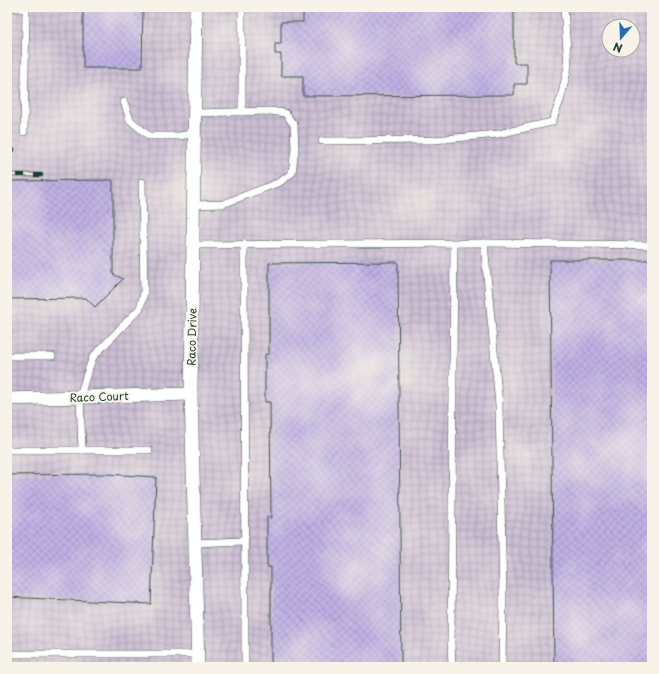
<svg xmlns="http://www.w3.org/2000/svg" width="659" height="674" font-family="'Playpen Sans',sans-serif">
	<style>
		.industrial { fill: url(#industrial-grid); fill-rule: evenodd }
		.building { fill: url(#building-cross-hatch) }
		.lines { fill: none; stroke-linecap: round; stroke-linejoin: round }
		.lane-casing { stroke: #3e564a; stroke-width: 8 }
		.street-casing { stroke: #3e564a; stroke-width: 14 }
		.lane { stroke: #fff; stroke-width: 7 }
		.street { stroke: #fff; stroke-width: 13 }
		.rail-casing { stroke: #1f3d34; stroke-width: 4.5 }
		.rail { stroke: #f7f3e8; stroke-width: 3; stroke-dasharray: 9; stroke-linecap: butt }
		.labels { text-anchor: middle; stroke-width: 4; stroke-linejoin: round; paint-order: stroke }
		.street-label { font-size: 11px; fill: #1f3d34; stroke: #f7f3e8 }
	</style>
	<defs>
		<pattern id="industrial-grid" width="8" height="8" patternUnits="userSpaceOnUse"><rect width="8" height="8" fill="#ccbfd4"/><path d="M0 4h8M4 0v8" fill="none" stroke="#a59cad"/></pattern>
		<pattern id="building-cross-hatch" width="8" height="8" patternUnits="userSpaceOnUse"><rect width="8" height="8" fill="#c0b1e5"/><path d="M0 0l8 8M0 8l8-8" fill="none" stroke="#9b91ba"/></pattern>
	</defs>
	<rect width="100%" height="100%" fill="#f7f3e8"/>
	<filter id="ink" filterUnits="userSpaceOnUse"><feTurbulence type="fractalNoise" baseFrequency=".025" numOctaves="2"/><feDisplacementMap in="SourceGraphic" scale="8" xChannelSelector="R" yChannelSelector="G"/><feConvolveMatrix kernelMatrix="1 2 1 2 8 2 1 2 1" color-interpolation-filters="sRGB"/></filter>
	<filter id="wash" filterUnits="userSpaceOnUse"><feTurbulence type="fractalNoise" baseFrequency=".012" numOctaves="4" result="noise"/><feDisplacementMap in="SourceGraphic" scale="16" xChannelSelector="R" yChannelSelector="G"/><feGaussianBlur stdDeviation="0.9" result="paint"/><feColorMatrix in="noise" values="0 0 0 0 0 0 0 0 0 0 0 0 0 0 0 0 0 1.4 0 .05"/><feComposite in="paint" operator="in"/></filter>
	<g filter="url(#wash)">
		<rect width="100%" height="100%" fill="#eee4c6"/>
		<path class="industrial" d="M7,7H652V667H7ZM609,26H633V50H609Z"/>
		<g id="blocks">
			<g class="building">
				<path d="M83,7H143L142,68H83Z"/>
				<path d="M303,7H514V63H527V84H514V95L303,96V76H281V54H275V44H281V22H303Z"/>
				<path d="M113,180V274L123,279L95,307L86,298L7,299V181Z"/>
				<path d="M550,260H652V667H554Z"/>
				<path d="M398,262L401,667H271V567H267V517L271,518L270,402H265V354H269V263Z"/>
				<path d="M106,474L156,477L151,604L7,597V475Z"/>
			</g>
		</g>
	</g>
	<g filter="url(#ink)">
		<use href="#blocks" fill-opacity="0" stroke="#3e564a" stroke-width="1"/>
		<g class="lines">
			<g class="lane-casing">
				<g id="lane">
					<path d="M13,7L26,9L24,132"/>
					<path d="M242,7V112"/>
					<path d="M124,102L130,120L149,136H180L195,133"/>
					<path d="M322,141L434,140L498,134L552,122L561,98L568,66L564,7"/>
					<path d="M194,205L223,204L280,182L292,173L295,149L294,125L285,113L270,111L195,113"/>
					<path d="M484,243L499,405L503,598L502,667"/>
					<path d="M244,244L245,667"/>
					<path d="M193,245L484,243L652,245"/>
					<path d="M7,356H52"/>
					<path d="M7,450H82L80,397L86,376L93,357L140,308L144,293L142,182"/>
					<path d="M82,450H149"/>
					<path d="M195,543L243,541"/>
					<path d="M7,654H198"/>
					<path d="M452,667L451,641L454,243"/>
				</g>
			</g>
			<g class="street-casing">
				<g id="street">
					<path d="M196,7L191,394L198,667"/>
					<path d="M7,399L191,394"/>
				</g>
			</g>
			<use href="#lane" class="lane"/>
			<use href="#street" class="street"/>
			<g class="rail-casing">
				<g id="rail">
					<path d="M7,150H13"/>
					<path d="M7,175H41"/>
				</g>
			</g>
			<use href="#rail" class="rail"/>
		</g>
	</g>
	<g class="labels">
		<g class="street-label">
			<text transform="translate(192 337) rotate(-89)" y="4">Raco Drive</text>
			<text transform="translate(99 397) rotate(-2)" y="4">Raco Court</text>
		</g>
	</g>
	<rect width="659" height="674" fill="none" stroke="#f7f3e8" stroke-width="24"/>
	<g transform="translate(621 38) rotate(199)"><circle r="19" fill="#f7f3e8" stroke="#a1aaa0"/>
	<path d="M0-3L7 15L0 10L-7 15Z" fill="#1f6fb2"/>
	<text y="-6" font-size="11" font-weight="bold" text-anchor="middle" fill="#1f3d34">N</text>
	</g>
</svg>
